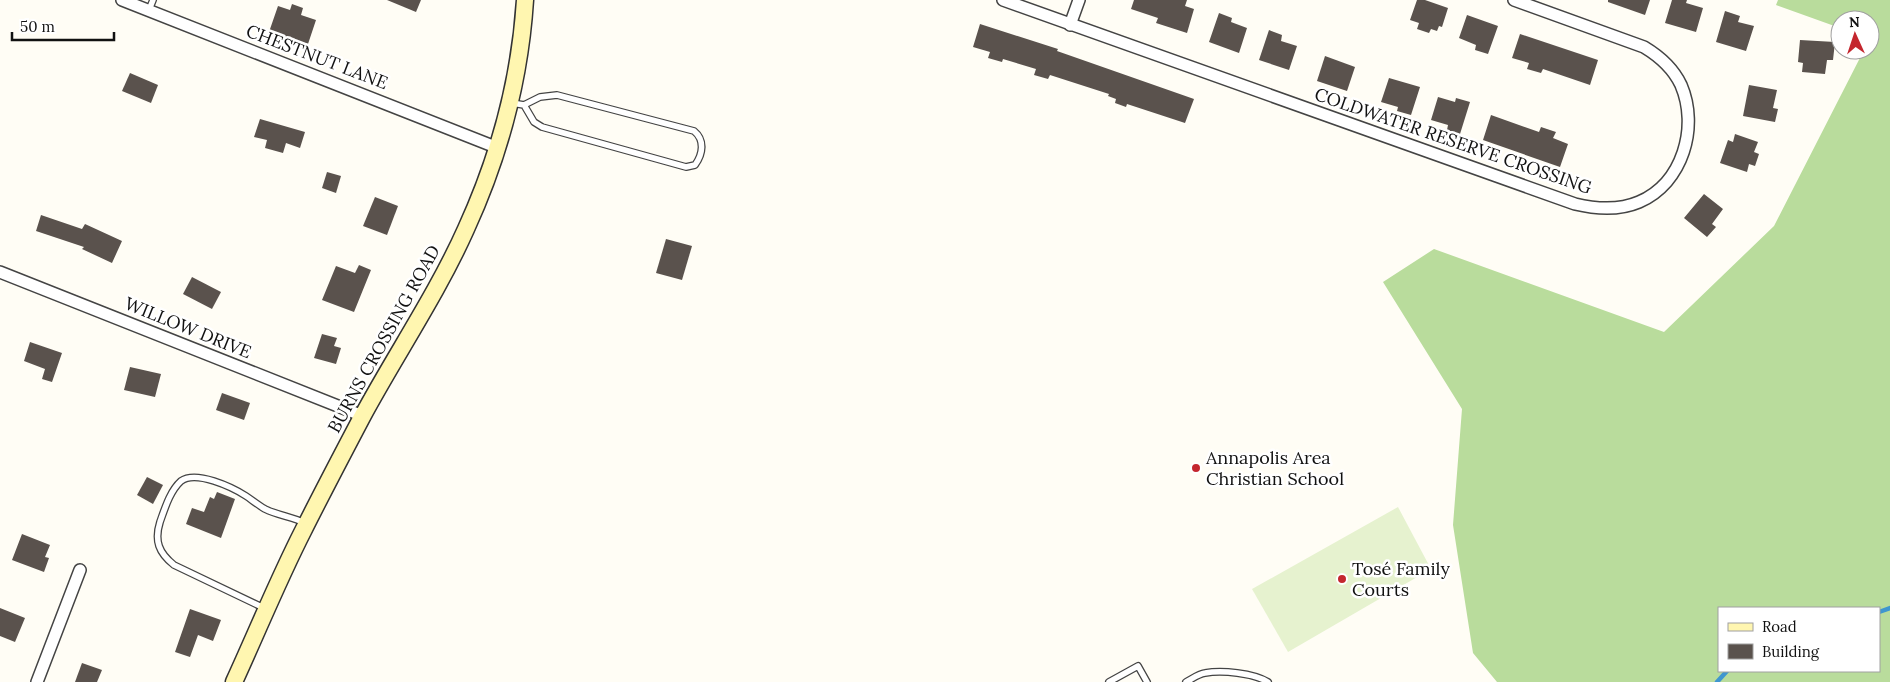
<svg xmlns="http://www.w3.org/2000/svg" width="1890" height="682" font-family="Lora,serif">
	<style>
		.forest { fill: #b9dc9c; fill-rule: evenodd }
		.pitch { fill: #e6f2cf }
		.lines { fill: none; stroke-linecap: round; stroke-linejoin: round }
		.stream { stroke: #3f96cf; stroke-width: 4.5 }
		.building { fill: #5a524d }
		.lane-casing { stroke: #444; stroke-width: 8 }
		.street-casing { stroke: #444; stroke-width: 14 }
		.secondary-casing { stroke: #333; stroke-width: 19 }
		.lane { stroke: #fff; stroke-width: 5.5 }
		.street { stroke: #fff; stroke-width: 11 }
		.secondary { stroke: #fff6b0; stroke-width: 16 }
		.poi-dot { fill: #c4262e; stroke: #fff; stroke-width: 2 }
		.labels { text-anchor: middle; stroke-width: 5; stroke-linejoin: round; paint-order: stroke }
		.street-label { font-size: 18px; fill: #111; stroke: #fff }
		.poi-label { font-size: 18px; fill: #111; stroke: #fff; text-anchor: start }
	</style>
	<rect width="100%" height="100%" fill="#fffdf5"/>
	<path class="forest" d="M1778,0H1890V682H1497L1473,653L1453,525L1462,409L1383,282L1434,249L1664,332L1774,226L1864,50H1870V20H1840V28L1776,5ZM1719,608H1879V671H1719Z"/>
	<path class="pitch" d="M1398,507L1431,569L1288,652L1252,589Z"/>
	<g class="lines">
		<g class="stream">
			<path d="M1879,612L1890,608"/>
			<path d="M1717,682L1727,671"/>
		</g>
	</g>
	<g class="building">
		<path d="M387,0H421L416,12Z"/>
		<path d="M1134,0H1187L1185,6L1194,9L1187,33L1156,23L1158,18L1131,9Z"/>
		<path d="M1417,0H1425L1448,8L1442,27L1439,26L1437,31L1431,29L1429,33L1417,29L1419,23L1410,20Z"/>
		<path d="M1608,0H1650L1645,15L1608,2Z"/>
		<path d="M1672,0H1687L1686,3L1703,8L1696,32L1665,23Z"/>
		<path d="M292,4L303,8L301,15L316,20L308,44L269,32L278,6L290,10Z"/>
		<path d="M1725,11L1740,16L1738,22L1754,26L1746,51L1716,42Z"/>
		<path d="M1219,13L1232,18L1231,22L1247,28L1239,53L1209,42Z"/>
		<path d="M1467,15L1498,26L1488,54L1475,50L1476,45L1459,38Z"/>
		<path d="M980,24L1058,49L1057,51L1194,99L1185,123L1127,104L1126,107L1115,103L1116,99L1108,96L1109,94L1050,75L1048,79L1034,75L1036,69L1003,59L1002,62L988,58L990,52L973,47Z"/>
		<path d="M1269,30L1282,35L1281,41L1297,46L1289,70L1259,60Z"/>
		<path d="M1520,34L1598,60L1590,85L1543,69L1541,73L1527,69L1529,63L1512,58Z"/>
		<path d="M1800,40L1835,42L1833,60H1827L1825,74L1802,72L1803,63L1798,62Z"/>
		<path d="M1325,56L1355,67L1347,91L1317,81Z"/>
		<path d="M130,73L158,85L151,103L122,91Z"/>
		<path d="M1389,78L1420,87L1411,115L1397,111L1398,107L1381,102Z"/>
		<path d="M1749,85L1777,90L1773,108L1778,109L1775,122L1743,116Z"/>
		<path d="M1438,97L1455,102L1456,98L1470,102L1460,134L1447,130L1448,125L1431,120Z"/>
		<path d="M1491,115L1539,132L1541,127L1556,132L1553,138L1568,144L1560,167L1483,140Z"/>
		<path d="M260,119L305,132L300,148L286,143L283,153L265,148L267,140L254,137Z"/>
		<path d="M1735,134L1758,142L1754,152L1759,154L1755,166L1749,164L1747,172L1720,163L1728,140L1733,142Z"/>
		<path d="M327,172L341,176L336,193L322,188Z"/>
		<path d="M1704,194L1723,209L1712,224L1716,227L1707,237L1684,218Z"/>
		<path d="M375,197L398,206L387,235L363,226Z"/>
		<path d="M41,215L82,229L85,224L122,241L112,263L82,249L84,247L36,231Z"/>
		<path d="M666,239L692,246L682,280L656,273Z"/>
		<path d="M359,265L371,270L354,312L322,300L336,266L355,273Z"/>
		<path d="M192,277L221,292L212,309L183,294Z"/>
		<path d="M322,334L337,338L334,346L341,348L336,364L314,358Z"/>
		<path d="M30,342L62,353L52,382L42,379L45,369L24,361Z"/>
		<path d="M130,367L161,374L155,397L124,390Z"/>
		<path d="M222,393L250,403L244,420L216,410Z"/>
		<path d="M147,477L163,485L153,504L137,495Z"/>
		<path d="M217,492L235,499L221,538L186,524L192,508L204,512L210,497L214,499Z"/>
		<path d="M22,534L50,545L45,557L49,558L44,572L12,560Z"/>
		<path d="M0,608L25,618L15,642L0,636Z"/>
		<path d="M190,609L221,620L213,641L198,635L190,657L175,652Z"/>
		<path d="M82,663L102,670L97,682H75Z"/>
	</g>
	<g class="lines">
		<g class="lane-casing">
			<g id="lane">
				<path d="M149,10L153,0"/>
				<path d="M512,103L524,105L540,97L557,95L694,131C705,140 703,154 695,165L686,167L542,127L534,122L524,105"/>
				<path d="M264,608L174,565C159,553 154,541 160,522C165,508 170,491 181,481C196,470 232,487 246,496C252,500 258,505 265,509C277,515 292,517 305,523"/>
				<path d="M1109,682L1138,666L1147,682"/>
				<path d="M1186,682C1192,679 1198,674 1205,673C1222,670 1253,673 1268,682"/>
			</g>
		</g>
		<g class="street-casing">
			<g id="street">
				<path d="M122,0L498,148"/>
				<path d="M1003,0L1575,204C1596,209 1618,211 1639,202C1683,183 1699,127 1681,85C1673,68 1659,56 1644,47L1514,0"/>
				<path d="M1070,25L1079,0"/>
				<path d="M0,272L363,416"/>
				<path d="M37,682L80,570"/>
			</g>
		</g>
		<g class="secondary-casing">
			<path id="secondary" d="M234,682C257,632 278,580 303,531C322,493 342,455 362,417C396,354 437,294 466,229C499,157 520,79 525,0"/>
		</g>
		<use href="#lane" class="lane"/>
		<use href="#street" class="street"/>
		<use href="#secondary" class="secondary"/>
	</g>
	<g class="poi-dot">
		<circle cx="1196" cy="468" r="5"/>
		<circle cx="1342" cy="579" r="5"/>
	</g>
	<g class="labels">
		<g class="street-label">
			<text transform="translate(317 57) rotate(21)" y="6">CHESTNUT LANE</text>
			<text transform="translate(1453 141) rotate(19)" y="6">COLDWATER RESERVE CROSSING</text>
			<text transform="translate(188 328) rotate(22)" y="6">WILLOW DRIVE</text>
			<text transform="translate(384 339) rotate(-61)" y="6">BURNS CROSSING ROAD</text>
		</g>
		<g class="poi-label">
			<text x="1206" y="464">Annapolis Area<tspan x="1206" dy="21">Christian School</tspan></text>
			<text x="1352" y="575">Tosé Family<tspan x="1352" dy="21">Courts</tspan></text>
		</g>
	</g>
	<rect x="1718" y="607" width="162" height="65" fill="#ffffff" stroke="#a0a0a0"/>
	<rect x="1728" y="623" width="25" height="8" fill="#fff6b0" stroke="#a0a0a0"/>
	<text x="1762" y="632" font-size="15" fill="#111111">Road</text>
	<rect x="1728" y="644" width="25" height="15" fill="#5a524d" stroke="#a0a0a0"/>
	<text x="1762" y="657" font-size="15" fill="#111111">Building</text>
	<g transform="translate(1855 35) rotate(357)"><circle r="24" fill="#ffffff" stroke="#a0a0a0"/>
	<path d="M0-4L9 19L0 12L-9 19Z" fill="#c4262e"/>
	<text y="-8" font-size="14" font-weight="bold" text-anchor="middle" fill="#111111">N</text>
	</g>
	<path d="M12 32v8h102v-8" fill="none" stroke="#111111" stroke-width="2.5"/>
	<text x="20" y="32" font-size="15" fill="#111111" stroke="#ffffff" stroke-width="4" paint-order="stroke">50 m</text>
</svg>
